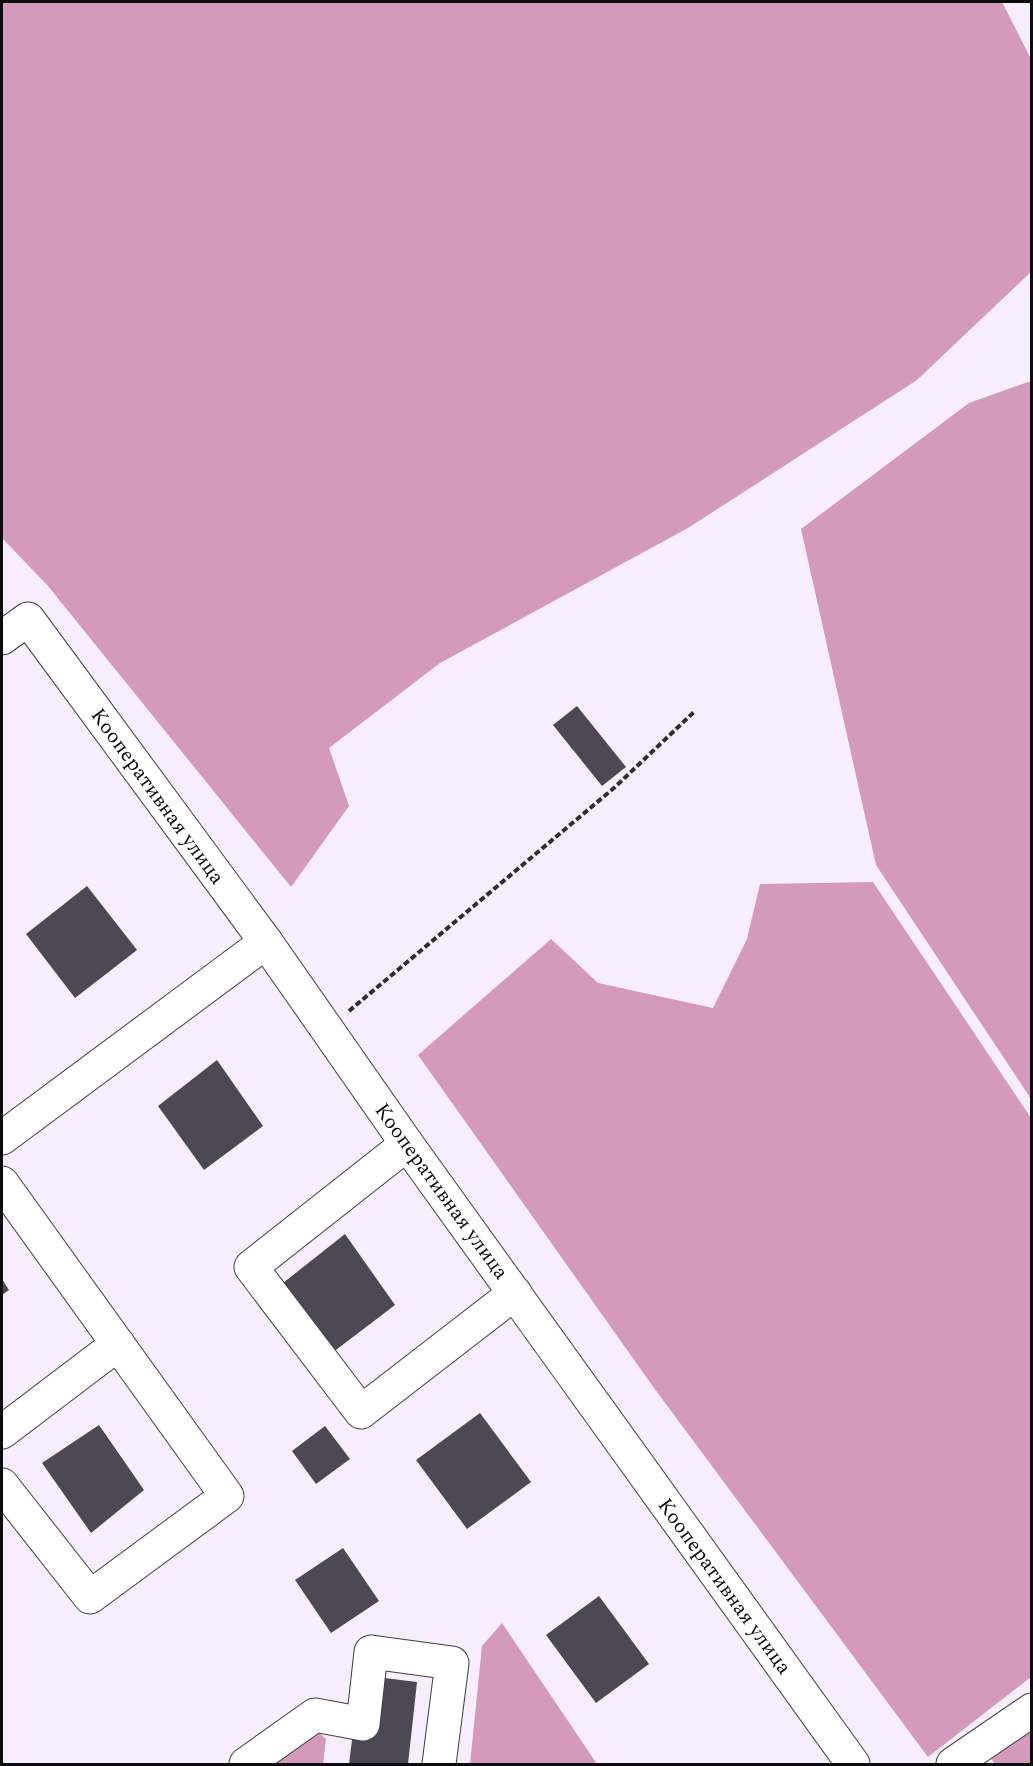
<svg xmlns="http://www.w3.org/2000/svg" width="1033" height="1766" font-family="Spectral,serif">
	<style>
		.forest { fill: #d49abb }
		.building { fill: #4c4954 }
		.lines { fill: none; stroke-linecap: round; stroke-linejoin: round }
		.minor-casing { stroke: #3f3f3f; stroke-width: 35 }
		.path { stroke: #2e2e2e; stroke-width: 4; stroke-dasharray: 6 3; stroke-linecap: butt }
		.minor { stroke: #fff; stroke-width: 33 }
		.labels { text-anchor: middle; stroke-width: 6; stroke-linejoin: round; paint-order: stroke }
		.street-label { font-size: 21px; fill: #0c0c0c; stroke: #fff }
	</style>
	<rect width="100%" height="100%" fill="#f8edfd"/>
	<g class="forest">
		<path d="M2,2H1002L1031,59V272L917,380L688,528L440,663L329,748L349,806L291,887L48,586L2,538Z"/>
		<path d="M1031,381H1032L1031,1099L876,865L801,529L969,403Z"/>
		<path d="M873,882L1031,1118V1677L928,1757L654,1388L418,1055L551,939L598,983L713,1008L747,939L760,884Z"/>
		<path d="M502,1623L597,1764H470L482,1646Z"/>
		<path d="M1031,1725V1764H995L989,1756Z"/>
		<path d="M315,1729L326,1739L323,1764H267Z"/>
	</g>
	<g class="building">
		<path d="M577,706L626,767L602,786L553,725Z"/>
		<path d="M87,886L137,950L75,998L26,934Z"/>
		<path d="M217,1060L263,1126L204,1170L158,1106Z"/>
		<path d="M345,1234L395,1305L332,1353L283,1283Z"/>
		<path d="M2,1279L9,1290L2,1295Z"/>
		<path d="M480,1413L531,1482L467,1529L416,1460Z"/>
		<path d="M99,1425L144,1490L91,1533L42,1463Z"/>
		<path d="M325,1426L350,1459L316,1484L292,1451Z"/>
		<path d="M343,1548L379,1601L331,1633L295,1580Z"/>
		<path d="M599,1596L649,1664L596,1703L546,1635Z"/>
		<path d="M360,1675L417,1682L408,1764H349Z"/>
	</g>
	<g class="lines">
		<g class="minor-casing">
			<g id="minor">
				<path d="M2,638L28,619L266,942L407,1144L853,1764"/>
				<path d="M2,1138L266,942"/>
				<path d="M407,1144L251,1267L361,1412L515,1293"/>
				<path d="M2,1183L227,1496L90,1597L2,1485"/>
				<path d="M2,1432L118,1344"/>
				<path d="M246,1764L315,1715L363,1724L371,1652L452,1663L439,1764"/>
				<path d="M953,1764L1032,1710"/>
			</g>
		</g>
		<path class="path" d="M349,1011L614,788L695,711"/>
		<use href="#minor" class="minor"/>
	</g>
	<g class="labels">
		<g class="street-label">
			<text transform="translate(158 796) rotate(54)" y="7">Кооперативная улица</text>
			<text transform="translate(442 1191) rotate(54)" y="7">Кооперативная улица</text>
			<text transform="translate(725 1586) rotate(54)" y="7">Кооперативная улица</text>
		</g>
	</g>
	<rect width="1033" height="1766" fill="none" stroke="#0c0c0c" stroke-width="6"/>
</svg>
